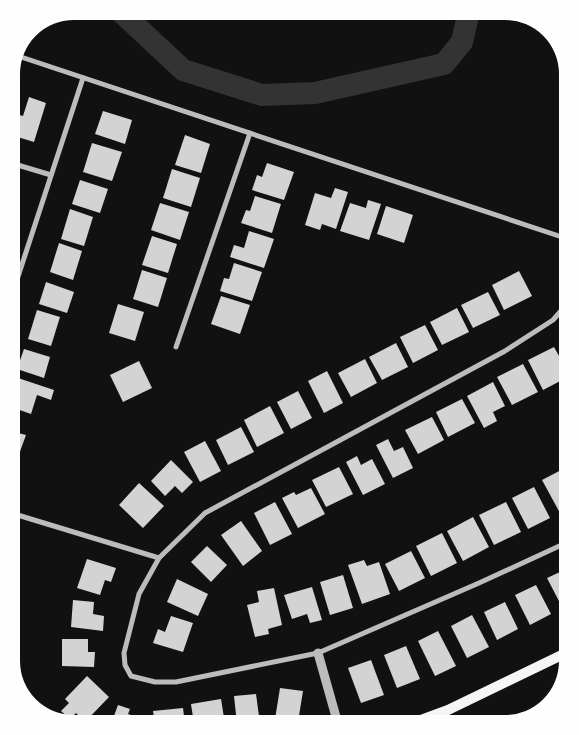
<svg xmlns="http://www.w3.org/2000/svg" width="579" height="735" font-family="'DM Sans',sans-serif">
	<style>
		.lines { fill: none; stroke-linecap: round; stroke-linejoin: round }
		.river { stroke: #333; stroke-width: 22 }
		.building { fill: #d3d3d3 }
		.minor { stroke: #bcbcbc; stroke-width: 5 }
		.tertiary { stroke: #bcbcbc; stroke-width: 9 }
		.secondary { stroke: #f5f5f5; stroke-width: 10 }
	</style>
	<rect width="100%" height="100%" fill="#111"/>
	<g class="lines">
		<path class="river" d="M120,11L183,70L262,95L315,93L444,64L462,42L469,11"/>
	</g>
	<g class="building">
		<path d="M29,97L46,103L34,142L11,135L12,113L23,116Z"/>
		<path d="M103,111L132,120L125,144L95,134Z"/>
		<path d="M185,135L210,144L201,173L175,165Z"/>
		<path d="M92,143L122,152L112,181L83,172Z"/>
		<path d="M267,163L294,172L284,200L252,190L257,175L262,177Z"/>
		<path d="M172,169L200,178L191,207L163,198Z"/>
		<path d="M80,180L108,189L100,213L72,204Z"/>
		<path d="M335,188L348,192L336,229L322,224L320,230L305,225L315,193L331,198Z"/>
		<path d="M11,189L16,190L12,203H11Z"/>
		<path d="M255,196L281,204L272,233L241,223L246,210L250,211Z"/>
		<path d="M368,200L381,204L369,240L340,231L350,203L366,208Z"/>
		<path d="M160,203L189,212L180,240L151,230Z"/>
		<path d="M386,206L413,215L404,243L377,234Z"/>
		<path d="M70,209L93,217L84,246L61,239Z"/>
		<path d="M249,231L274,239L264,268L230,257L234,245L244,248Z"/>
		<path d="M152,236L177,244L168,273L142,265Z"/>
		<path d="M59,243L82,251L73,280L50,272Z"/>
		<path d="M234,263L262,272L252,301L220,291L224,278L229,279Z"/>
		<path d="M142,270L167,278L158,307L133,299Z"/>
		<path d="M519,271L532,296L504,310L492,285Z"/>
		<path d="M46,282L74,292L67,313L39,304Z"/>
		<path d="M488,292L500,315L473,328L461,305Z"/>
		<path d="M221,296L250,305L240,334L211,324Z"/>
		<path d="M118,304L144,312L135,341L109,333Z"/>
		<path d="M457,308L469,332L442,345L430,322Z"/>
		<path d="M37,310L60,317L51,346L28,339Z"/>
		<path d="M425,325L438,350L413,363L400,337Z"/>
		<path d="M396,343L408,367L382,380L369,357Z"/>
		<path d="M554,347L568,372V377L543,390L528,360Z"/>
		<path d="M24,349L50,357L44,378L17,369Z"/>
		<path d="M365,359L377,383L351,397L338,373Z"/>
		<path d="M139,361L152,388L123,402L110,375Z"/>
		<path d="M523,364L538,392L512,405L497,377Z"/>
		<path d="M327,371L343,403L324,413L308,381Z"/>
		<path d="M18,378L54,390L51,400L37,395L31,414L11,407V399Z"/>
		<path d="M493,382L505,406L493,412L497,421L484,428L467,396Z"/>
		<path d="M298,391L312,418L291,429L277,402Z"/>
		<path d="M462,399L475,423L448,437L436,412Z"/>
		<path d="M270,406L284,433L257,447L244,420Z"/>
		<path d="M432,417L444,440L418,454L405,430Z"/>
		<path d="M241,427L254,452L228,465L216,440Z"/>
		<path d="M11,431L26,435L18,457L11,455Z"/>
		<path d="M388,439L394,451L403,447L413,468L393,478L376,445Z"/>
		<path d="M205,441L221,471L200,482L184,452Z"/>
		<path d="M357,456L361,465L372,459L385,484L363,495L346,462Z"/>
		<path d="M11,460L18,462L12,482H11Z"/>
		<path d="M171,460L193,482L182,493L175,486L165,496L151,481Z"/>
		<path d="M339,467L353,494L326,507L312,480Z"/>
		<path d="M565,468L568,475V509L560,513L542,480Z"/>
		<path d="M139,483L164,506L143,528L119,505Z"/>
		<path d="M534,487L550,518L528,529L512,498Z"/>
		<path d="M311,488L325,514L298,528L282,498L294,492L296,495Z"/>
		<path d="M275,502L292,534L270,545L254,513Z"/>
		<path d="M506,502L521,532L494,545L479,515Z"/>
		<path d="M473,517L489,547L463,561L447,531Z"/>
		<path d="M241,521L262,551L243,566L221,535Z"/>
		<path d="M442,533L457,563L431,576L416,546Z"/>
		<path d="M207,546L227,565L211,582L191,562Z"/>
		<path d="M411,551L425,578L399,591L385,564Z"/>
		<path d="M87,559L116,568L111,582L105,580L100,595L77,588Z"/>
		<path d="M364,560L367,566L379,562L390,594L362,604L348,565Z"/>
		<path d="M560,572L562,577L568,574V605L562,607L547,578Z"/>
		<path d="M343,575L353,608L330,615L320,582Z"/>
		<path d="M177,579L208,594L198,616L167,602Z"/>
		<path d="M536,585L551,614L530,625L515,595Z"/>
		<path d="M312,587L322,620L310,623L307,614L292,619L284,595Z"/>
		<path d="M274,588L282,625L268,629L269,634L255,637L247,605L259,602L257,591Z"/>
		<path d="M73,600L94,602L93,614L104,616L103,631L71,627Z"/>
		<path d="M505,602L518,629L497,640L484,612Z"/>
		<path d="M472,615L489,647L467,658L451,626Z"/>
		<path d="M171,616L193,623L183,652L153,643L158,629L165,632Z"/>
		<path d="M438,631L456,666L435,676L418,641Z"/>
		<path d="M62,639H88V652H95L94,667L62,666Z"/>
		<path d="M406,646L420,679L397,688L384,655Z"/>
		<path d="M371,660L384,695L361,703L348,668Z"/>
		<path d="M87,676L109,697L85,722L76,713L70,719L61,711L69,703L65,699Z"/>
		<path d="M280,688L303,691L298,722L275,719Z"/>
		<path d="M256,694L260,724H237L234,696Z"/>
		<path d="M221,699L225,724H194L191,704Z"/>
		<path d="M118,705L130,709L128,714L144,720L143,724H111Z"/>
		<path d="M183,708L185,724H155L153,711Z"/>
	</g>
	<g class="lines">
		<g class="minor">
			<path d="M18,56L568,239"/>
			<path d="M11,163L51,175"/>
			<path d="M11,298L83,78"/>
			<path d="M568,303L553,320L505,351L205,513L159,558L139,594L124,653L125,665L131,676L155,682H176L318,653L479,583L568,542"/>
			<path d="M176,347L250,133"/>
			<path d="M11,513L159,558"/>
		</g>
		<path class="tertiary" d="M318,653L338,724"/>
		<path class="secondary" d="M410,724L448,710L568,652"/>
	</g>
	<path d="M0 0H579V735H0ZM74 20H505A54 54 0 0 1 559 74V661A54 54 0 0 1 505 715H74A54 54 0 0 1 20 661V74A54 54 0 0 1 74 20Z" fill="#fefefe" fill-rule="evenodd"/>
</svg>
